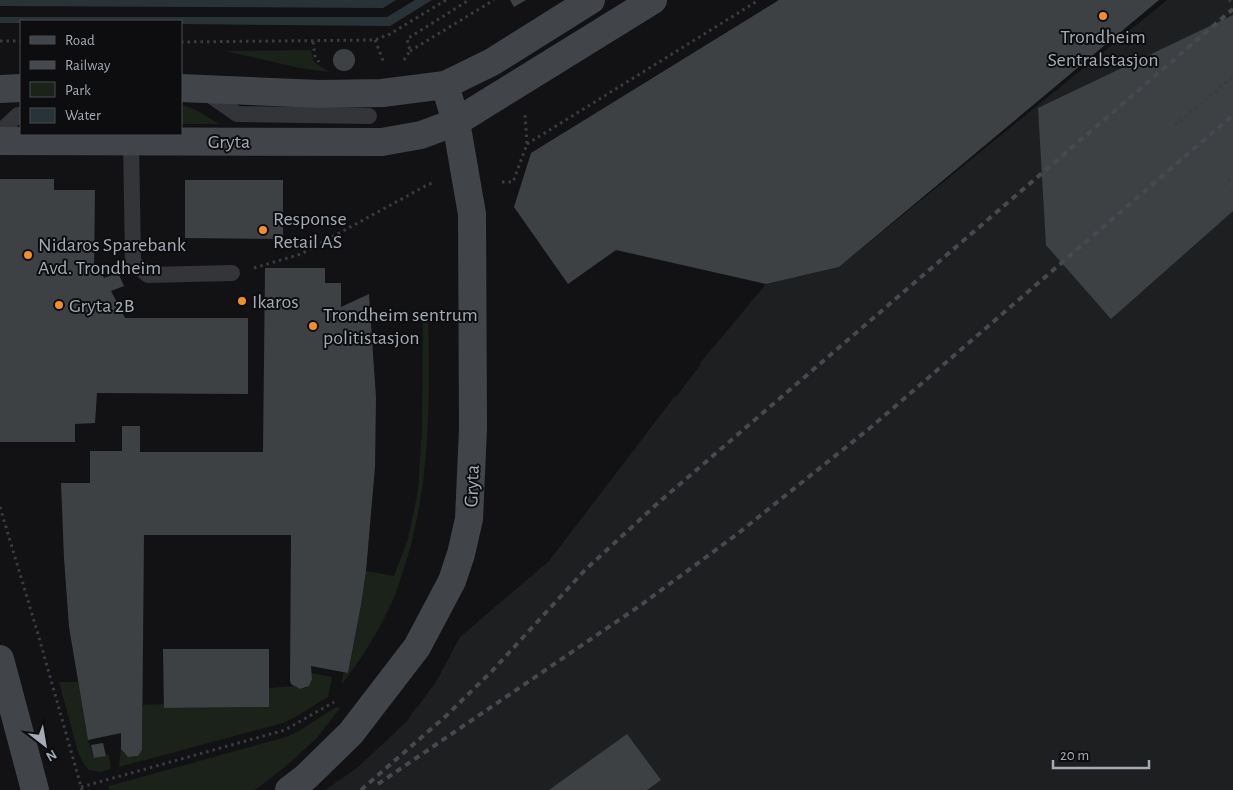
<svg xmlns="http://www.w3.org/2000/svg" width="1233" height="790" font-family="'Alegreya Sans',sans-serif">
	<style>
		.built { fill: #1e1f21 }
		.green { fill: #1b221a }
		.water { fill: #293337 }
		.pier { fill: #121214 }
		.building { fill: #3e4144 }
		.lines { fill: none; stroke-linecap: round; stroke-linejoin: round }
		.path { stroke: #393c40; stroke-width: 3; stroke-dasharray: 2.5 4; stroke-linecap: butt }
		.service { stroke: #333539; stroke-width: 16 }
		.secondary { stroke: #414449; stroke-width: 28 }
		.rail { stroke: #46494e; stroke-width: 4; stroke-dasharray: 6 5; stroke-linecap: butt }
		.poi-dot { fill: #f28f2c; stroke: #0d0d0f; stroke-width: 2 }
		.labels { text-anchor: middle; stroke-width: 4; stroke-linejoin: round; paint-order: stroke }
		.poi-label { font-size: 20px; fill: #a4abb4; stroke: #0d0d0f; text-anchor: start }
		.street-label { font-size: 20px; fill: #a4abb4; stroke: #0d0d0f }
	</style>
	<rect width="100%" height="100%" fill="#121214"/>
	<path class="built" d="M1167,0H1233V790H325L357,768L406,722L436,682L460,637L549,561L675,396L676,397L701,364L700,363L766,284L839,267Z"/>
	<g class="green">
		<path d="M311,50L314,62L329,72L300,68L225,51Z"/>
		<path d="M181,105C196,107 207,118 220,124H181Z"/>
		<path d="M428,312C430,398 431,488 403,571C400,580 397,591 393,600C380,629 362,658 342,684L343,673H348L361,605L366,571L394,576L408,539L418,491L422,430L423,313Z"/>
		<path d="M312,673L332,677L328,697L297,716L283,723L119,767L121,749C125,756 131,759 138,756L142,750L143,705L164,704V708L269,707V688L294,686L300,689L306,688L311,683Z"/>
		<path d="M59,682H78L88,740L94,758L109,755L111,769L101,772L89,770L83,763L78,752Z"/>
		<path d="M336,707L340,708L317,738L285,767L255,790H109V786L286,737L299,731Z"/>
	</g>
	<path class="water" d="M0,0H432L390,26L181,24V21H21V23H0Z"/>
	<path class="pier" d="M396,0H415L387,17H0V6L383,8Z"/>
	<g class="building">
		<path d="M510,0H526L514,7Z"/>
		<path d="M779,0H1159L839,267L766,284L616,250L568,284L514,207L531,153Z"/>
		<path d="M1233,15V211L1111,319L1046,245L1038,108Z"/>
		<circle cx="344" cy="60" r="11"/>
		<path d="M0,179H54V190H95L94,274H102L104,278L118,273L124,286L111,291L125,318H248V394L97,393L95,423L75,424V442H0Z"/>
		<path d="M185,180H283V239L185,238Z"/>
		<path d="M265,268H325V283H341V307L369,294L376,398L375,467L366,571L361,605L348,673L311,666L312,679L309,686L300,689L291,684L290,680L291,535H144L142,750L138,756L128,757L121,749V733L88,740L69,627L64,558L61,483H90V451H122V426H140V452H263Z"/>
		<path d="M163,649H269V707L164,708Z"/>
		<path d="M627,734L661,780L647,790H549Z"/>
		<path d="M103,743L106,756L94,758L91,745Z"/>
	</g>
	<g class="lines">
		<g class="path">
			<path d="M1229,0L1233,4"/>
			<path d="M375,40L384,63"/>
			<path d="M0,41H21"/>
			<path d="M181,42L375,40L390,34L446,0"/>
			<path d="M313,42L315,56L319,62"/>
			<path d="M410,51L494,0"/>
			<path d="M404,60L410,51L407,39L469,0"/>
			<path d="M1175,125L1233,77"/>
			<path d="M527,144L759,0"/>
			<path d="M502,182H513L527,144L525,114"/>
			<path d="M1223,185L1233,177"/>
			<path d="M254,268L301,254L429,184L435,183"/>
			<path d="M0,507L38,634L82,790"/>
			<path d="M81,787L285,730L334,702"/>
		</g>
		<g class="service">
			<path d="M204,91L237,114L369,116"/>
			<path d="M0,132L18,115H21"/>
			<path d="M131,141L133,262L148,275L232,273"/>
		</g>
		<g class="secondary">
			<path d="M181,88L320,94L382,93L445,85L492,62L591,0"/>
			<path d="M0,89L21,88"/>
			<path d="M0,141L382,142L421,135L456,122L653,0"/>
			<path d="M0,659L35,790"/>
			<path d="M289,790L306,777L351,733L417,647L452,581L461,554L469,519L473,429L472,214L456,122L445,85"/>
		</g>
		<g class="rail">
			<path d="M378,784L641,605L736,535L870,428L1233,115"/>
			<path d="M361,790L447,715L493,670L585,570L658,503L1233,9"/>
		</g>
	</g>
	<g class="poi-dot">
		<circle cx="1103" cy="16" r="5"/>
		<circle cx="263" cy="230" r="5"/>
		<circle cx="28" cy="255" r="5"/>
		<circle cx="242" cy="301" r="5"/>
		<circle cx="59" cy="305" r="5"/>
		<circle cx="313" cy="326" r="5"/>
	</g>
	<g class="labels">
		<g class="poi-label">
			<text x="1103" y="43" text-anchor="middle">Trondheim<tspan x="1103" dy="23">Sentralstasjon</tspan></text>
			<text x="273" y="225">Response<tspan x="273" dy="23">Retail AS</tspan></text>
			<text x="38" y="251">Nidaros Sparebank<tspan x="38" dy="23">Avd. Trondheim</tspan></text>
			<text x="252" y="308">Ikaros</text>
			<text x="69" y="312">Gryta 2B</text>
			<text x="323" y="321">Trondheim sentrum<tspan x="323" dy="23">politistasjon</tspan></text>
		</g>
		<g class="street-label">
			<text x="229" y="148">Gryta</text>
			<text transform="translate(471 486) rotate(-88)" y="7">Gryta</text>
		</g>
	</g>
	<rect x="20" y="20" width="162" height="115" fill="#0d0d0f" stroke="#494c51"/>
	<rect x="30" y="36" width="25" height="8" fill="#414449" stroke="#494c51"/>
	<text x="65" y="45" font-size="15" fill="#a4abb4">Road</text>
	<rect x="30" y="61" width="25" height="8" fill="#46494e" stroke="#494c51"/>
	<text x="65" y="70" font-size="15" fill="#a4abb4">Railway</text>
	<rect x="30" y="82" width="25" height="15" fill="#1b221a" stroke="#494c51"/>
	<text x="65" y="95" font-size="15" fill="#a4abb4">Park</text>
	<rect x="30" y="108" width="25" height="15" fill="#293337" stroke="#494c51"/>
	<text x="65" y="120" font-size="15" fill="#a4abb4">Water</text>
	<g transform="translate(45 745) rotate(149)" stroke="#0d0d0f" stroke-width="4" paint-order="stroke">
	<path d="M0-4L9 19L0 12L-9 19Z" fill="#a4abb4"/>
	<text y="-8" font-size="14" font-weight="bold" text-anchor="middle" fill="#a4abb4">N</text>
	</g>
	<path d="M1053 760v8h96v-8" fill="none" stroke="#a4abb4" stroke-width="2.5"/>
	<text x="1060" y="760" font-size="15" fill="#a4abb4" stroke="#0d0d0f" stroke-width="4" paint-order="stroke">20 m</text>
</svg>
